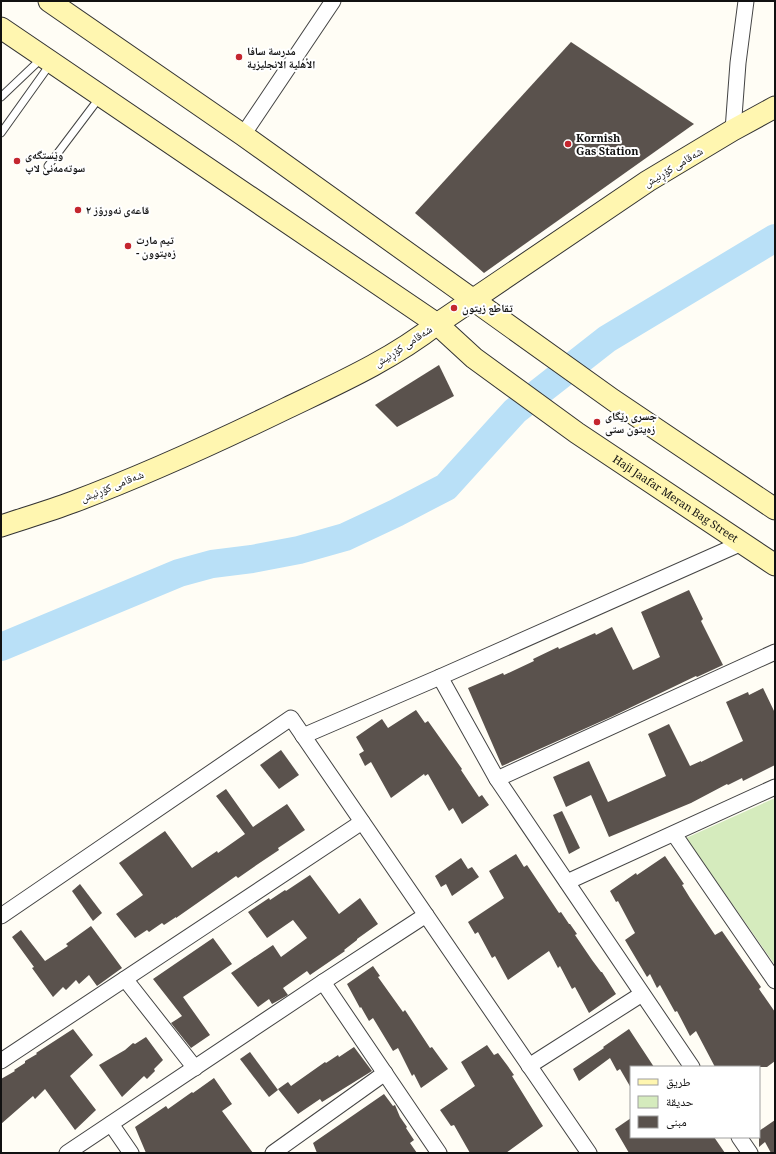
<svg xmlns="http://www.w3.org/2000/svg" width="776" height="1154" font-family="Georgia,'Noto Naskh Arabic',serif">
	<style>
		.green { fill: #d5ebbd }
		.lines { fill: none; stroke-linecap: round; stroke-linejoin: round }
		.river { stroke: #b9e0f7; stroke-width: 28 }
		.building { fill: #5a524d }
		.lane-casing { stroke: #444; stroke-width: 9 }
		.street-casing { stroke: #444; stroke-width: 17 }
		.secondary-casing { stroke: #333; stroke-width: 23 }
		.lane { stroke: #fff; stroke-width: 7 }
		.street { stroke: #fff; stroke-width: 15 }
		.secondary { stroke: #fff6b0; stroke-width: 21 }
		.poi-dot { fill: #c4262e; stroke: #fff; stroke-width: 1.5 }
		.labels { text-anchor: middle; stroke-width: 4; stroke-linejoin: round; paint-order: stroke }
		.poi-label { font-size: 11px; font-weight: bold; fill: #111; stroke: #fff; text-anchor: start }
		.street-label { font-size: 11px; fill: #111; stroke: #fff }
	</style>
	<rect width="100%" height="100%" fill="#fffdf5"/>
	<path class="green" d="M775,798V965L686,838Z"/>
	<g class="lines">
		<path class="river" d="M1,647L179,573L212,564L252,559L299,550L345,537L396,513L446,487L515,411L607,339L775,238"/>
	</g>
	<g class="building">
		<path d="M571,42L694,124L484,273L415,213Z"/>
		<path d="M439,365L454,396L397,427L375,405Z"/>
		<path d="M689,590L703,619L701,621L723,665L697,677L696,676L613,716L502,766L468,688L503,673L504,675L534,661L533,659L558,647L559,649L595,633L596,635L612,627L633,670L660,657L641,612Z"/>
		<path d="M763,688L775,713V765L743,781L742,778L728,785L727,784L691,803L609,837L591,795L566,807L553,777L589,761L608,802L666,776L648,734L669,724L690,766L701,761V762L743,741L726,702L748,692L749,695Z"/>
		<path d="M416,710L425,723L428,721L462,769L461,770L479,797L482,795L489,805L462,824L453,808L449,811L428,774L425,776L424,774L391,798L371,762L365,766L359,754L364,751L356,737L382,719L388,728Z"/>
		<path d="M281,750L299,775L279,789L260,765Z"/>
		<path d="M226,789L253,827L287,804L305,830L278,848L279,850L261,862L238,878L236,876L176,918V917L164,925L162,923L149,932L147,930L135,938L116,914L143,895L119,863L165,831L192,868L217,851L218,853L245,834L216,796Z"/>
		<path d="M562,811L580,848L569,854L553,815Z"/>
		<path d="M516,854L524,867L527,865L559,913L561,912L569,924H570L577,934L575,935L592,960L601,972H602L616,994L589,1013L575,987L572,989L560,966L558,968L549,951L508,980L495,956L492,958L478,932L475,934L468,922L504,898L489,871Z"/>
		<path d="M665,856L684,884L682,885L690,898L715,935L722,931L761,987L759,989L775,1012V1061L767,1067H715L696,1031L690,1036L677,1011L675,1012L660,985L657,988L650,974L647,977L625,940L635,933L618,901L616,902L610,891L636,873L637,875Z"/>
		<path d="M461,858L468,869L472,867L479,877L452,896L446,884L441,887L435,876Z"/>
		<path d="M310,875L339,914L360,898L378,924L357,939V940L344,950L345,951L310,975L307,971L283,988L288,995L272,1004L269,999L258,1007L231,973L273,945L281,957L307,938L293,920L267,938L248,912L269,898L270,900L285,890L286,891Z"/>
		<path d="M80,884L102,913L93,921L72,891Z"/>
		<path d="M91,926L122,968L97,986L89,975L79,984L76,980L66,990L63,987L53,997L32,968L34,967L12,937L21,930L45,961L68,946L66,944Z"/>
		<path d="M213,938L232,964L183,997L210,1035L191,1048L171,1023L182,1016L153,979Z"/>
		<path d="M373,966L380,976L378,977L403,1012L405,1010L430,1048L432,1047L448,1069L421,1088L414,1074L412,1076L398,1048L393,1051L373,1018L369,1021L361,1007L360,1008L347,984Z"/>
		<path d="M73,1029L93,1055L70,1076L96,1110L75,1130L45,1089L35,1099L33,1096L1,1124V1079L15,1071L14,1070L25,1063V1061L37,1054L36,1053Z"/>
		<path d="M629,1029L654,1067H631V1088L620,1069L617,1071L610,1058L579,1081L573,1069L604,1048L603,1047Z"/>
		<path d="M146,1037L163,1060L154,1069L155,1071L147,1079L144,1076L122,1097L99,1065L125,1050L133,1043L135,1044Z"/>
		<path d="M487,1045L494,1055L498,1053L507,1065L514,1075L512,1076L543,1126L506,1153H470L454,1125L451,1126L440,1110L475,1086L461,1062Z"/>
		<path d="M354,1047L372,1071L322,1102L320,1099L298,1114L278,1089L288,1082L291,1086L325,1062L326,1063L338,1055L339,1057Z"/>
		<path d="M250,1052L278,1090L269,1097L240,1059Z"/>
		<path d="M214,1078L232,1104L222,1111L253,1153H146L135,1127L166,1106L168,1109L192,1092L193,1093Z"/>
		<path d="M384,1094L393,1106L395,1105L400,1117L407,1127L406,1128L414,1140L410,1143L417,1153H317L313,1143Z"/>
		<path d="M631,1118V1137H714L725,1153H629L615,1129Z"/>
		<path d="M775,1120V1153H771L765,1142L759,1147V1131Z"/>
	</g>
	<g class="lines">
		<g class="lane-casing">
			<g id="lane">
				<path d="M1,97L42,58"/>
				<path d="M1,133L51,63"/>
				<path d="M48,166L100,97"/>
			</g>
		</g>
		<g class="street-casing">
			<g id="street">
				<path d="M733,130L738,63L746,1"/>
				<path d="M243,135L333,1"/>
				<path d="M440,677L497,779L692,1067"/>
				<path d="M303,736L440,677L742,543"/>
				<path d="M497,779L775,652"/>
				<path d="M674,834L775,981"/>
				<path d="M567,882L775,787"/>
				<path d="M1,916L291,718L589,1153"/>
				<path d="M125,979L195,1068"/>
				<path d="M323,982L439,1153"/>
				<path d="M1,1061L362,822"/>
				<path d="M529,1066L642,994"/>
				<path d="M111,1124L131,1153"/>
				<path d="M739,1137L750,1153"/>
				<path d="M67,1153L323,982L426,915"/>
				<path d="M273,1153L385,1073"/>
			</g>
		</g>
		<g class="secondary-casing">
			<g id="secondary">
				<path d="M49,1L243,135L613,400L775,509"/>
				<path id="s1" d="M1,28L437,324L474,358L577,433L775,565"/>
				<path d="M1,526C25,518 49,511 73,502C145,475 217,442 287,408C339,383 391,360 437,324L648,181L733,130L775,107"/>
			</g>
		</g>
		<use href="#lane" class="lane"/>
		<use href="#street" class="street"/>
		<use href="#secondary" class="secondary"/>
	</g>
	<g class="poi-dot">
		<circle cx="239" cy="57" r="4"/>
		<circle cx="568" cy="144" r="4"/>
		<circle cx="17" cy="161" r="4"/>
		<circle cx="78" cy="210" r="4"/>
		<circle cx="128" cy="246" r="4"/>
		<circle cx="454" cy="308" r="4"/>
		<circle cx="597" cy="422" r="4"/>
	</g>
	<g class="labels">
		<g class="poi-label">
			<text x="247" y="55">مدرسة سافا<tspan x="247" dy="13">الأهلية الانجليزية</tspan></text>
			<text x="576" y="142">Kornish<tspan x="576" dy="13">Gas Station</tspan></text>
			<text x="25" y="159">وێستگەی<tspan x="25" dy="13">سوتەمەنی لاپ</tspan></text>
			<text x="86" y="214">قاعەی نەورۆز ٢</text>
			<text x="136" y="244">تیم مارت<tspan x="136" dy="13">- زەیتوون</tspan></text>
			<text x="462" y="312">تقاطع زيتون</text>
			<text x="605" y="420">جسری رێگای<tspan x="605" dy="13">زەیتون ستی</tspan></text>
		</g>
		<g class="street-label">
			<text transform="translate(673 167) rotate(-31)" y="4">شەقامی کۆڕنیش</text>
			<text transform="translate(403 346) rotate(-33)" y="4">شەقامی کۆڕنیش</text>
			<text transform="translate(112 486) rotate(-22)" y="4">شەقامی کۆڕنیش</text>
			<text dy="4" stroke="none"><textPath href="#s1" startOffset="823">Haji Jaafar Meran Bag Street</textPath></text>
		</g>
	</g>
	<rect width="776" height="1154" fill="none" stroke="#111111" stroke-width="4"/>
	<rect x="630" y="1066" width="130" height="72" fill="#ffffff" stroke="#a0a0a0"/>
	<rect x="638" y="1079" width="20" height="6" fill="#fff6b0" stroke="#a0a0a0"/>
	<text x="666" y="1086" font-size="12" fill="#111111">طريق</text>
	<rect x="638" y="1096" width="20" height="12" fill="#d5ebbd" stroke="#a0a0a0"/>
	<text x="666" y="1106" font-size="12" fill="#111111">حديقة</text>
	<rect x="638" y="1116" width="20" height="12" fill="#5a524d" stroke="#a0a0a0"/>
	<text x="666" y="1126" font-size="12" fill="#111111">مبنى</text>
</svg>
